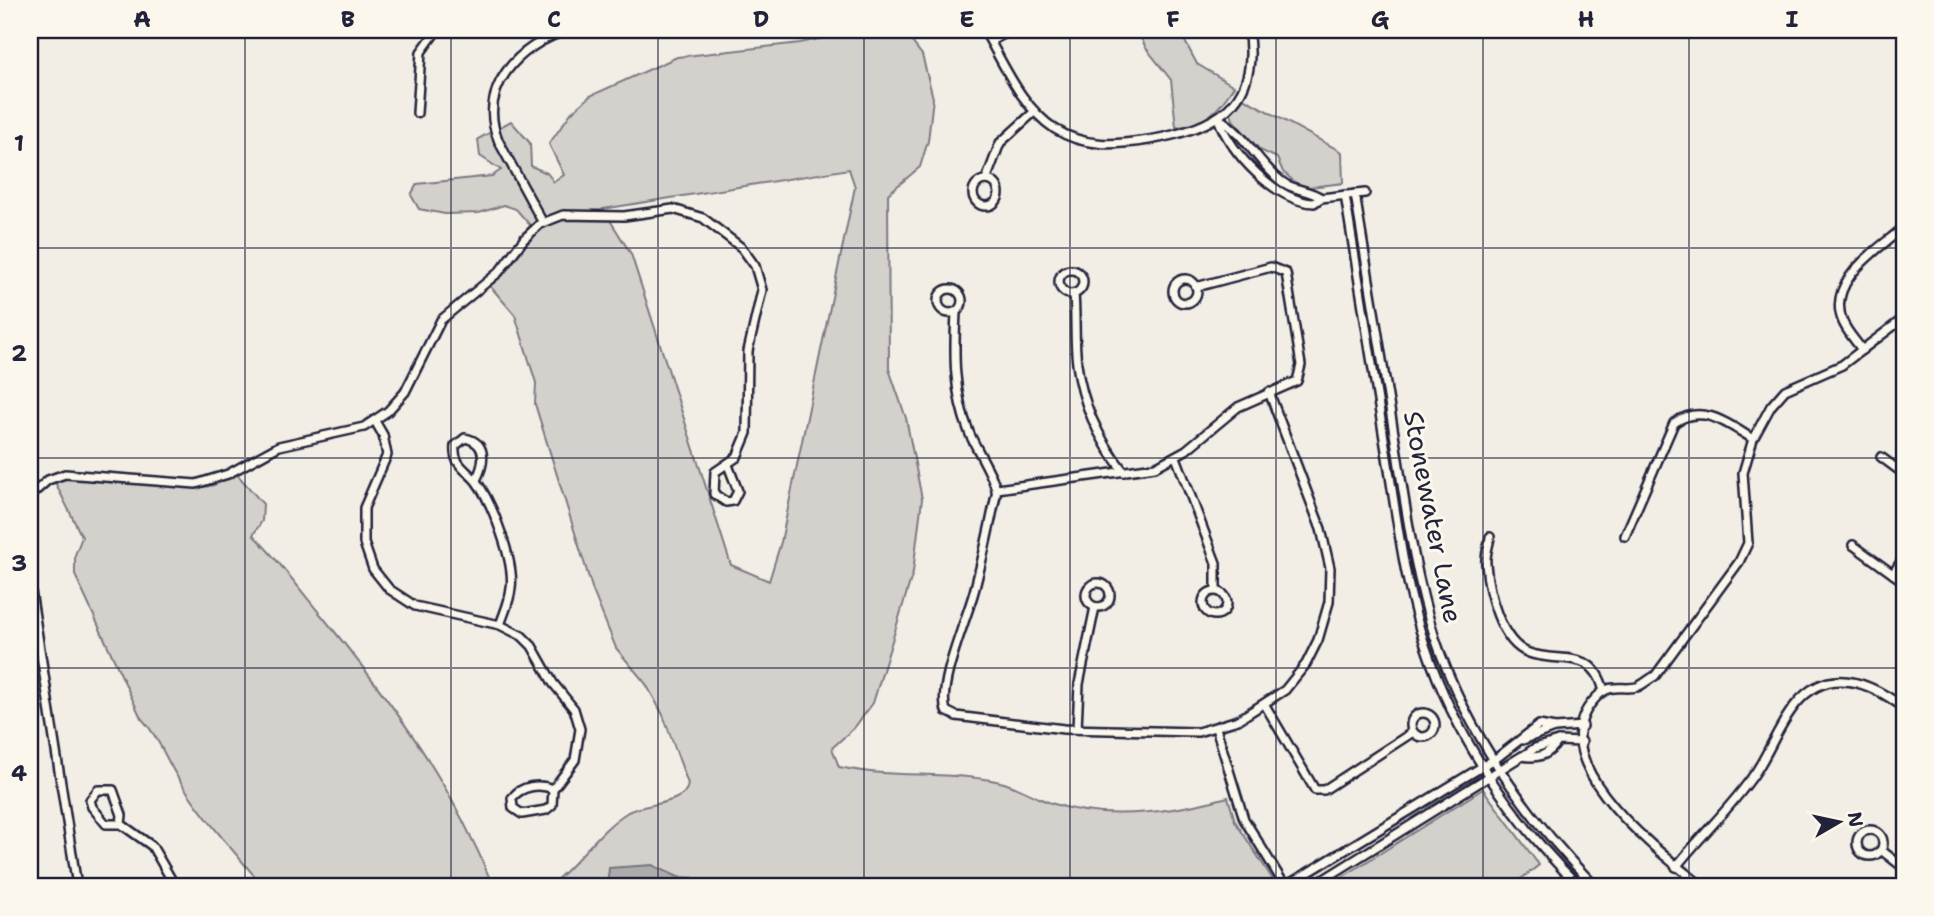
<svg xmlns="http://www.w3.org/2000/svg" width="1934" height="916" font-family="'Shantell Sans',sans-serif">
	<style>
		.green { fill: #d4d1cc; stroke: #7b7a84; stroke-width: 2; fill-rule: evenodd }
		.water { fill: #aeabad; stroke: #76747f; stroke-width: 2 }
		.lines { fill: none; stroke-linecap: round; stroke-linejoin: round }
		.minor-casing { stroke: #22223b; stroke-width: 12 }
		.minor { stroke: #fbf7ec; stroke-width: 7 }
		.grid { fill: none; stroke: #22223b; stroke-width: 2; stroke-opacity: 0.55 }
		.labels { text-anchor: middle; stroke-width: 6; stroke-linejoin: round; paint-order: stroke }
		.street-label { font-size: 26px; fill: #22223b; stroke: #fbf7ec }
		.neatline { fill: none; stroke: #22223b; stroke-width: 2.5 }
		.grid-label { font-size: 23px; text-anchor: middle; font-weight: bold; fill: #22223b }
	</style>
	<rect width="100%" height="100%" fill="#f2eee5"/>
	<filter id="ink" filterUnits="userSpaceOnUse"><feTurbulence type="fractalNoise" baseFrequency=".0143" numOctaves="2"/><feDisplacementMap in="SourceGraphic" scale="14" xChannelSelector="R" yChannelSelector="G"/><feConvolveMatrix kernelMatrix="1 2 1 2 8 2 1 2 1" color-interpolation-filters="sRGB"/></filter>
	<g filter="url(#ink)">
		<g class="green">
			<path d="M861,30H903L922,55L933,98L928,141L920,167L888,194L889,369L906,418L922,499L913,572L873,703L854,728L832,748L839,767C893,779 951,770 1004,783C1021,788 1037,799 1054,804C1109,822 1173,812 1228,797L1235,821L1277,886H549C577,865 598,830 628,812C645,803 686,805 688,784L663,715L646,684L616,648L593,591L535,404L536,383L515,315L490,286L503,275L536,232L516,209L504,205L479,213L445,214L419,209L411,195L417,184L492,176L501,170L480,156L478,139L511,121L530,143L531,166L547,173L554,182L564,175L549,144L571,113L590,96L677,57L800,43ZM849,169L855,187L781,542L769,581L731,565L631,254L603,209Z"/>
			<path d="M1137,30H1179L1197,64L1234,86C1220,109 1204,127 1176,127L1171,80L1146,48Z"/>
			<path d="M1243,98L1342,152L1343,183L1302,188L1283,172L1277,158L1260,150L1233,120L1231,113Z"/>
			<path d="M236,473L263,504L262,521L253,535C279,560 299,589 322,616C393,703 451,782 493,886H263C233,851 203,817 178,778C165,758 158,735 141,718L75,575V555L82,537L55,482L71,477L198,488L214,485Z"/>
			<path d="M1483,789L1539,865L1512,886H1328Z"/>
		</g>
		<path class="water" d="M652,865L678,877L694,878L695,886H607L609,868Z"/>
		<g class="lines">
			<g class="minor-casing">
				<g id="minor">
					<path d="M984,30C1004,64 1021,107 1055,129C1085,148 1116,145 1149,140C1213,129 1261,106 1248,30"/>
					<path d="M991,41L1011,30"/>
					<path d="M417,113L421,52L437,30"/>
					<path d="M1218,118C1230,153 1276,201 1314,203L1321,198L1365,193"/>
					<path d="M1218,118C1245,133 1257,162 1281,181C1293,191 1309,189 1321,198"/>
					<circle cx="986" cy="193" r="13"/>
					<path d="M986,180L1000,143L1034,112"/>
					<path d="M1355,194C1369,278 1382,362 1396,446C1406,510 1415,576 1435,638C1467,733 1525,815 1595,886"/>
					<path d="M1345,195C1359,281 1373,366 1386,451C1397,517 1404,585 1426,648C1456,738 1512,820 1579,886"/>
					<path d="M543,223L499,142C476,88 519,45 568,30"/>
					<circle cx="1071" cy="282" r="12"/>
					<circle cx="1185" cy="291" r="12"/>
					<circle cx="950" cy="301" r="12"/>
					<path d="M1074,294C1076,317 1074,341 1077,364C1082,404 1100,441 1124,472"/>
					<path d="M956,312C954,354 953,392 969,432C974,446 999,483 996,495C990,525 983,557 975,588C968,617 937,684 946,711L956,716L1064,729L1198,732L1238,720L1285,690L1306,664L1318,640L1329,602L1330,568L1321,529L1269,392"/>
					<path d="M1862,350C1856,341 1847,332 1843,322C1825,281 1878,250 1904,227"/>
					<path d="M375,421L383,435L387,455L364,508V543L373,569L389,589L415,606L500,625L522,636L532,646L553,683L574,709L580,729L575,760L553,789L552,805L546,810L522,814L513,808L512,798C521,786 539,783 553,789"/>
					<path d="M1176,457L1216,563V590"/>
					<path d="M1881,457L1904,474"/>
					<path d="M476,480C484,465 489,443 465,438L455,446C453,465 466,469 476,481C492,502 515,562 511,588C510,601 504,613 500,625"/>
					<path d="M997,489L1155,467L1186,450L1238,407L1297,381L1301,365L1286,273L1271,267L1196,287"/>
					<path d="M30,496L48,480L65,474L196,484L228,474L279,446L364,427L388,411L405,392L441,320L499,272L524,239L540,224L563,215L624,216L673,209L703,218L742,248L755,266L762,290L748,351L747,433L737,457L715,472L714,494L726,502L733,501L738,491L728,465"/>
					<path d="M1625,536L1674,423C1703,403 1728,424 1753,439"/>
					<path d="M1490,537C1489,545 1485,555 1486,564C1488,590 1500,643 1529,653C1561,664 1593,647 1604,691"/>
					<path d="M1853,545L1904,582"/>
					<path d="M1893,574L1904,557"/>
					<circle cx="1098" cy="595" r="12"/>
					<path d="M30,585L77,886"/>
					<circle cx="1215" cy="603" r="12"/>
					<path d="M1265,705L1315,790H1324L1413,732"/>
					<circle cx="1423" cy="725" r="12"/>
					<path d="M1216,728L1244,819L1285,886"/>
					<path d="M1077,729L1079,684L1095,607"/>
					<path d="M1523,740L1554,728"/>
					<path d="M1523,756L1535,748L1558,741"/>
					<path d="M121,824L122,815L113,790H98L90,800L92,807L106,824H121L152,846L175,886"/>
					<circle cx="1870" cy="843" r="13"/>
					<path d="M1881,850L1904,868"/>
					<path d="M1676,867C1701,835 1732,807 1755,773C1770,751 1779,724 1796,704C1829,664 1871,683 1904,708"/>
					<path d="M1286,886L1498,757L1539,725L1555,728L1583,726"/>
					<path d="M1313,886L1522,756C1539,759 1549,755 1558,741L1582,742"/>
					<path d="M1702,886C1659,852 1529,755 1601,693C1612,684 1624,690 1637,687C1643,685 1649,679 1655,676L1739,562L1748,543L1743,473L1753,439L1771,406L1785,390L1842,365L1904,318"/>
				</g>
			</g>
			<use href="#minor" class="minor"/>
		</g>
	</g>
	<path class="grid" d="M245,30V886M451,30V886M658,30V886M864,30V886M1070,30V886M1276,30V886M1483,30V886M1689,30V886M30,248H1904M30,458H1904M30,668H1904"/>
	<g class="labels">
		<g class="street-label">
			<text transform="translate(1433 517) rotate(79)" y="9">Stonewater Lane</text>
		</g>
	</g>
	<rect width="1934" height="916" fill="none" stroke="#fbf7ec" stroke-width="77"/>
	<g transform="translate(1839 822) rotate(81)" stroke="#fbf7ec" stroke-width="5" paint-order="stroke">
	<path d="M0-5L12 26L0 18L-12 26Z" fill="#22223b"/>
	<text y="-10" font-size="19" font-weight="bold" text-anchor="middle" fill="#22223b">N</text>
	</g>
	<rect x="38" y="38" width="1858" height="840" class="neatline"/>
	<g class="grid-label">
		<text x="142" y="27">A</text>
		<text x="348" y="27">B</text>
		<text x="554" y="27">C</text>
		<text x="761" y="27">D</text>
		<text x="967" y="27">E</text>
		<text x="1173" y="27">F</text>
		<text x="1380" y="27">G</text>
		<text x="1586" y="27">H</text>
		<text x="1792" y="27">I</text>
		<text x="19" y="151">1</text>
		<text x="19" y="361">2</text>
		<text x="19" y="571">3</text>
		<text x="19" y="781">4</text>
	</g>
</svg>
